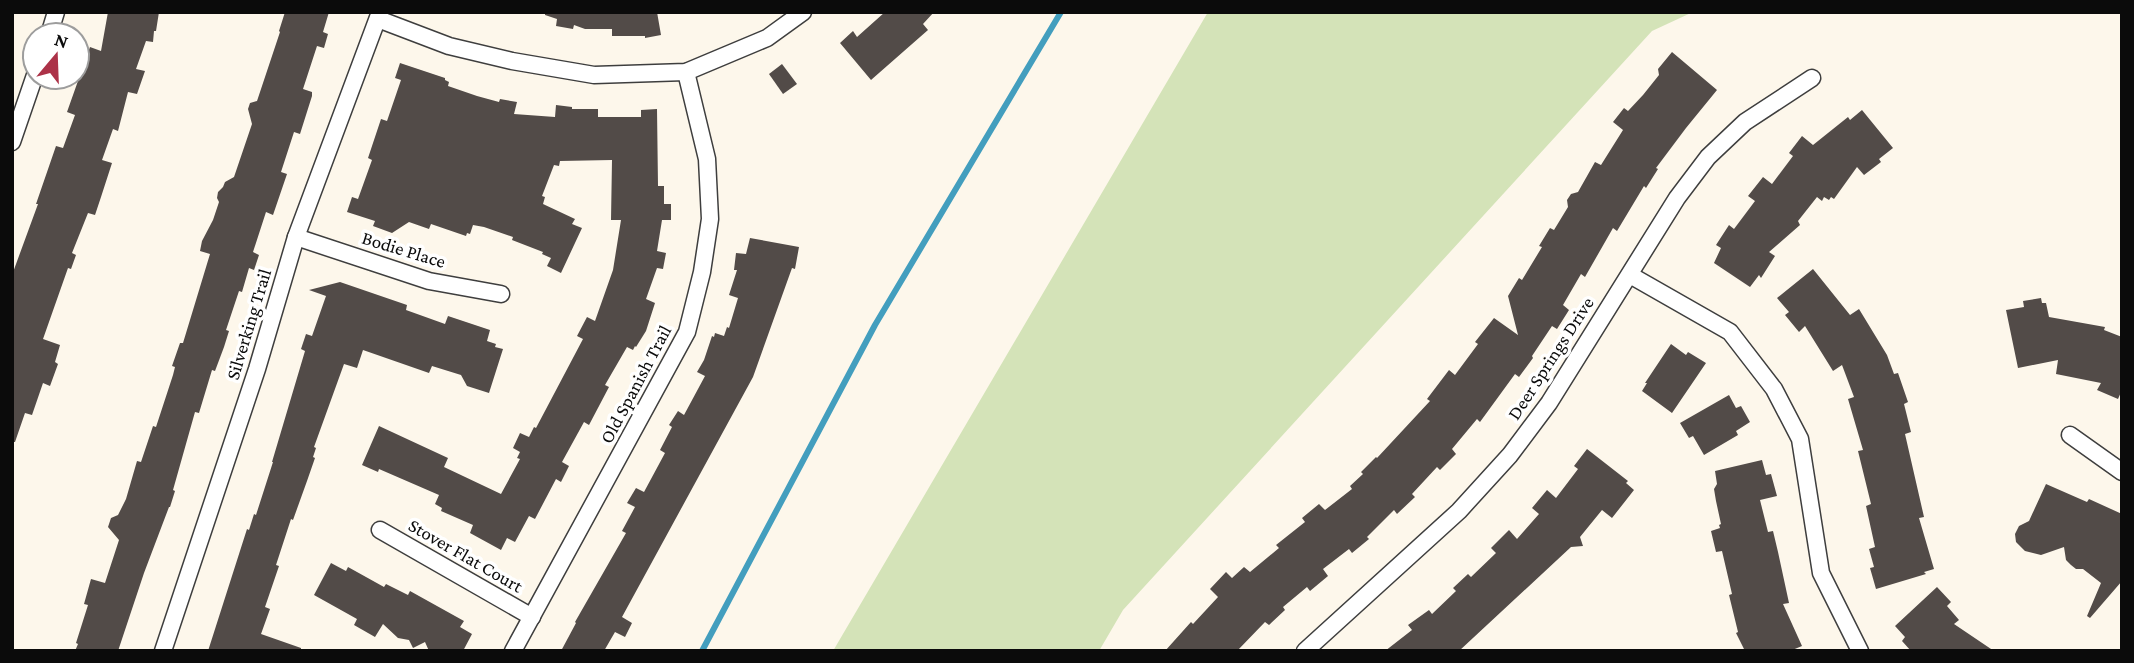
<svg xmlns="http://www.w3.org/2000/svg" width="2134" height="663" font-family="'Crimson Pro',serif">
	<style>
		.green { fill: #d4e3b8 }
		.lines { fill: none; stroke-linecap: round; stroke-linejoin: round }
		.stream { stroke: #439ebe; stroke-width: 6 }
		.building { fill: #524b48 }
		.street-casing { stroke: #3e3e3e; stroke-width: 19 }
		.street { stroke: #fff; stroke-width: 16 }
		.labels { text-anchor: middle; stroke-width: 7; stroke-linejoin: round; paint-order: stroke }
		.street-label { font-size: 19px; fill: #0b0b0b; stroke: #fff }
	</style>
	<rect width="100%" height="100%" fill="#fdf7eb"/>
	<path class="green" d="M1208,12H1693L1652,31L1123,610L1099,651H833Z"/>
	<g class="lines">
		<path class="stream" d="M702,651L875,325L1061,12"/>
	</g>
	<g class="building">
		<path d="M108,12H159L156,31H154L153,42L146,41L136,69L145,71L137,94L128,92L118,131L113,129L102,160L112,163L101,197L95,215L88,213L72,253L76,255L71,269L68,268L43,339L60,345L55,362L58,364L50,386L43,383L32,415L25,413L15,442H12V275L38,204H36L56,146L63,148L75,115L67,112L90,47L101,51Z"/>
		<path d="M285,12H329L323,32L328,34L324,48L317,46L303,89L312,92V96L300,134L294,132L281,172L287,174L273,215L266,212L253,252L259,255L254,270L249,268L242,292L239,291L226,330L229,331L224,347L215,371L212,370L199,413L195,412L173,490L175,491L170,507H169L144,573L118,651H75L78,644L76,643L88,605L84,604L91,579L105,583L119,540L108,527L111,518L118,515L126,499L137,461L141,462L153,426L156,427L173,375L175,367L172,366L180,343H183L210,254L200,251L202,241L213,220L219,202L217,198L218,192L223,187L225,182L234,177L252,124L248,109L250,103L257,101L280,32L279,31Z"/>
		<path d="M545,12H657L661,35L645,38V36H612V29H585L574,25L573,29L556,26L557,19L545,15Z"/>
		<path d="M885,12H934L923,24L928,30L871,80L840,43L853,31L857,37Z"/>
		<path d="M1672,52L1717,90L1686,128L1656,168L1658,169L1646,188L1644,186L1617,231L1613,228L1585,277L1581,274L1563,305L1569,310L1557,329L1552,326L1532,356L1533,358L1519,377L1515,374L1480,422L1477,419L1452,449L1456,454L1440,470L1437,467L1412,494L1415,497L1397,514L1394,510L1367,537L1369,539L1352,553L1349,549L1323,569L1328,576L1310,591L1307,587L1283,607L1285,610L1269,625L1265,622L1237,651H1165L1191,622L1193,624L1218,597L1210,589L1226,572L1232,578L1244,567L1250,572L1279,548L1276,545L1305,522L1302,518L1319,504L1325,510L1352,489L1350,486L1363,474L1361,472L1376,457L1377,458L1430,401L1427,399L1449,370L1455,375L1478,344L1475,342L1494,318L1518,335L1508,296L1519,278L1522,280L1542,247L1539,246L1550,228L1554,230L1568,207L1567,200L1571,194L1578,192L1595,162L1601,165L1623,130L1613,122L1624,108L1628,111L1643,95L1659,75L1658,69Z"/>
		<path d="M400,63L445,78V80L449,82L448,86L477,96L499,102L500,99L517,102L514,114L555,117L556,105L572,107V109H598V117H641V110L657,109L658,186H664V204H671V220H662L657,251L666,253L663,269L657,268L646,299L655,303L646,331L636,347L635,346L633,350L627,347L605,385L609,387L589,425L584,422L562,462L569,466L561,482L556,479L535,519L529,516L515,542L507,538L501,550L470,533L473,525L441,511L442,508L435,504L439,495L379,469L378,472L362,465L379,426L448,458L444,467L501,494L520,459L517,458L520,452L513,448L520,433L529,437L534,427L536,428L583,339L577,336L587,317L595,321L613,270L621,220H611L612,160L560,161L559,166L554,165L542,196L545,197L543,204L575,219L572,224L582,228L561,273L547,266L551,258L542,254L543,252L512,240L513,237L484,227L473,225L470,234L467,233L466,236L431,224L429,229L409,222L392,233L373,226L375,221L347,212L352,197L358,199L372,160L368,158L381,119L387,121L401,80L395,78Z"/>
		<path d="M782,64L797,84L783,94L769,74Z"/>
		<path d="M1862,110L1893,148L1879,159L1881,162L1864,175L1857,167L1834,199L1831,197L1829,200L1824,197L1822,201L1817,197L1798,221L1800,225L1769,252L1775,256L1761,278L1759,275L1750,287L1714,263L1721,248L1716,245L1729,225L1734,229L1755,201L1748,196L1763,177L1772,184L1793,156L1789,153L1802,136L1813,145L1848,117L1850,120Z"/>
		<path d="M750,238L799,247L795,269L792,268L753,377L622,617L632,623L625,637L615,632L604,651H561L576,623L575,622L626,533L622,531L635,507L627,503L636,488L644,492L665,453L660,450L672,427L669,425L678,411L684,415L705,376L697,372L704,360L712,336L714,337L715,333L724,336L727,327L729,328L738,298L729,295L737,270H734L736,253L746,254Z"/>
		<path d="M1813,269L1850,315L1859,309L1887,355L1894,374L1898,373L1908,402L1904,404L1911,432L1905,434L1924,517L1919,518L1934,569L1924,572L1926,574L1876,589L1870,568L1874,567L1869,549L1875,547L1866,506L1871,504L1858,451L1863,450L1848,399L1854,397L1842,365L1833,371L1805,326L1799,332L1785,315L1789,312L1777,298Z"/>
		<path d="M340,282L407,305L406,310L445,324L448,316L490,330L487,341L496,344L495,347L503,349L489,393L467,386L461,375L432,366L429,373L363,350L357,368L344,364L314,447L316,448L313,457L315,458L307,481L293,520L291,519L276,565L279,566L265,607L270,609L261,634L301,648V651H208L247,529L249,530L254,514L256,515L273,462H272L305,351L301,349L306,334L312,336L326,296L309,290Z"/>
		<path d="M2041,298L2042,303H2046L2049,317L2105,327L2104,330L2122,337V390L2118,399L2097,390L2101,383L2056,374L2058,360L2018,368L2006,310L2024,307L2023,301Z"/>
		<path d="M1671,344L1686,355L1688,352L1706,363L1672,413L1642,391L1647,383H1645Z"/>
		<path d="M1729,395L1736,408L1741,406L1750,422L1736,431L1738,435L1704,455L1693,436L1689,438L1680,423Z"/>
		<path d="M1587,449L1628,481L1626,483L1634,490L1612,518L1602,510L1580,537L1583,546L1571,547L1459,651H1385L1412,630L1408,625L1429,610L1432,614L1456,591L1453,588L1468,574L1471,577L1496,553L1491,548L1509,530L1517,539L1539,514L1532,508L1547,490L1556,498L1578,469L1574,466Z"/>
		<path d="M1762,460L1766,475L1771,474L1777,496L1760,500L1768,532L1773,531L1778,552L1789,603L1783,604L1802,646L1790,651H1745L1736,633L1738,632L1729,595L1732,594L1722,551L1716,552L1711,531L1720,528L1719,525L1721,524L1716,501L1714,489L1717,484L1715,471Z"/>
		<path d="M2046,484L2087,502L2089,499L2122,514V581L2090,618L2087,616L2101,583L2083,569H2076L2071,565L2066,560L2064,547L2041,555L2025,551L2016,542L2015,534L2019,526L2029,521Z"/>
		<path d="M331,563L346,571L348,567L384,587L386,584L408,595L410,591L464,621L460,627L472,634L463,651H429L425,642L413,648L409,640L398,638L383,624L375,637L354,625L357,619L314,595Z"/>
		<path d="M1937,587L1951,602L1947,606L1959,620L1954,624L1994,651H1911L1902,641L1905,637L1895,626Z"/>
	</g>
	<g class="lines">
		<g class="street-casing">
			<g id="street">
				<path d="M378,19L449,46L512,61L594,75L686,72L767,38L803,12"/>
				<path d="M49,35L56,12"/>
				<path d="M12,142L35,75"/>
				<path d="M296,237L429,281L501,294"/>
				<path d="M1630,275L1730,332L1774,389L1800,439L1821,573L1860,651"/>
				<path d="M2070,435L2122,472"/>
				<path d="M380,530L532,617"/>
				<path d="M163,651L257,369L296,237L380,12"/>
				<path d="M513,651L687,332L702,272L710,219L707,159L686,72"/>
				<path d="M1305,651L1459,511L1510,455L1549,403L1677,198L1708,157L1745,122L1812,78"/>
			</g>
		</g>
		<use href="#street" class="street"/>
	</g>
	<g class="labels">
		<g class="street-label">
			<text transform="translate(404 249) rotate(17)" y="7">Bodie Place</text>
			<text transform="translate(248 324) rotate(-73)" y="7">Silverking Trail</text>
			<text transform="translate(1550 358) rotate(-57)" y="7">Deer Springs Drive</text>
			<text transform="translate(635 384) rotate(-62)" y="7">Old Spanish Trail</text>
			<text transform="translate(466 555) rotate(30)" y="7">Stover Flat Court</text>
		</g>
	</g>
	<rect width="2134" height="663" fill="none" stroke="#0b0b0b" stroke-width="28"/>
	<g transform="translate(56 56) rotate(19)"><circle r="33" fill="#ffffff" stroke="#9d9d9d" stroke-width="2"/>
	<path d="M0-5L12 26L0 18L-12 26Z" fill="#ac3248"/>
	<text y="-10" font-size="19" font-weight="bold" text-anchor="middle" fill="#0b0b0b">N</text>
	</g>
</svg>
